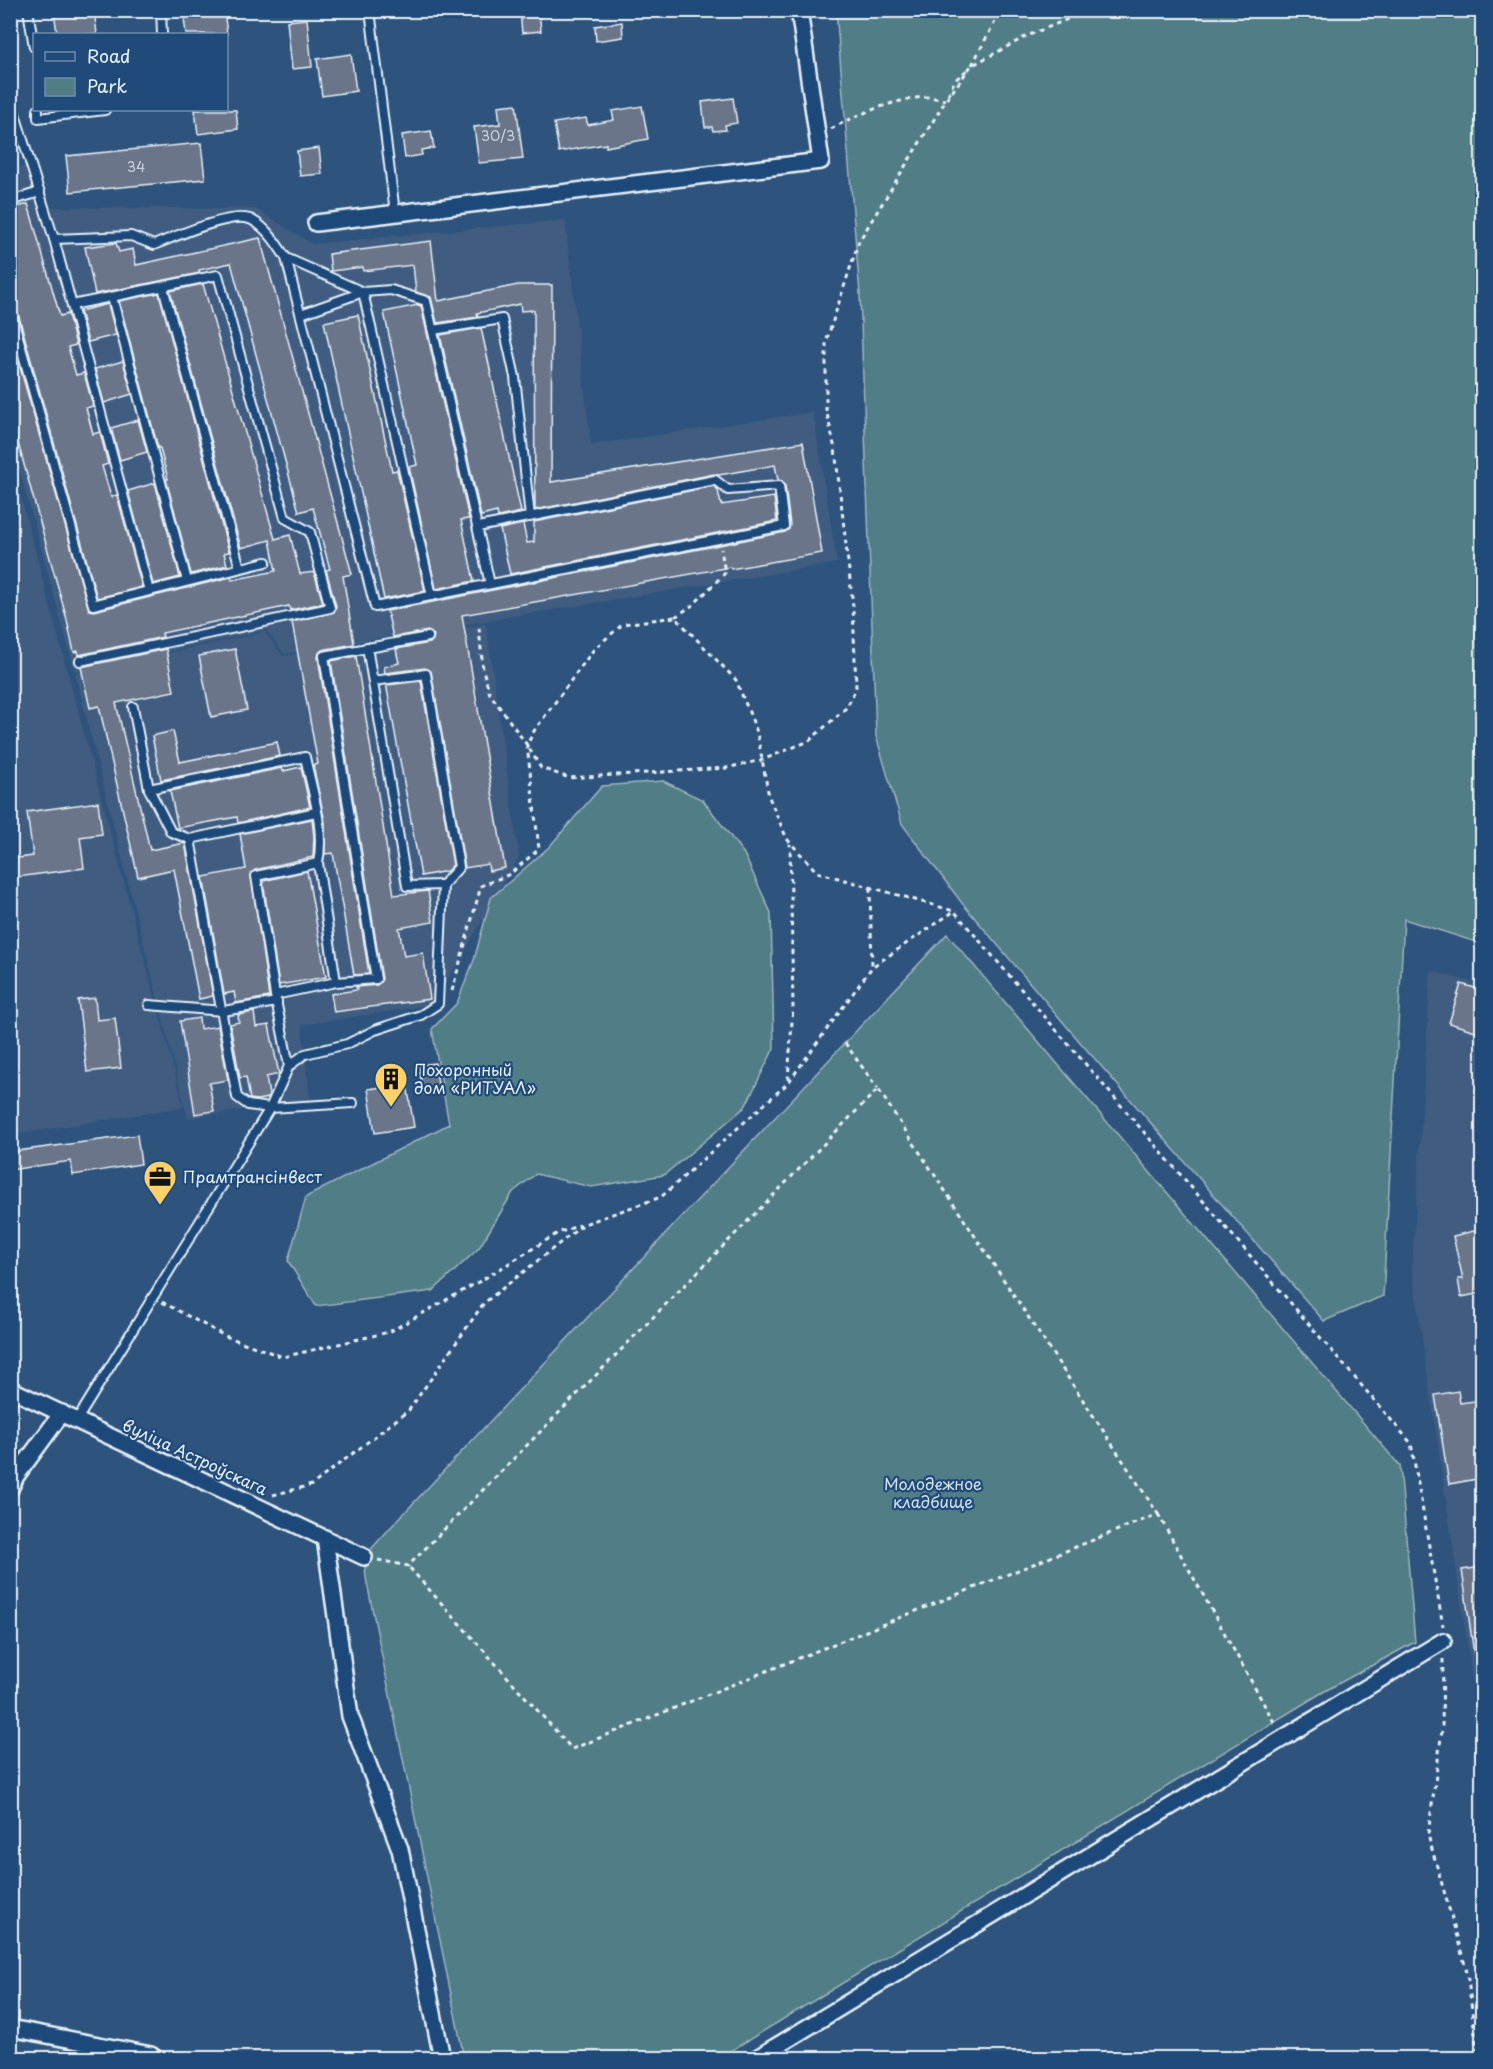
<svg xmlns="http://www.w3.org/2000/svg" width="1493" height="2069" font-family="'Playpen Sans',sans-serif">
	<style>
		.built { fill: #405d81 }
		.green { fill: #517d86; stroke: #9cb7bf; stroke-width: 1.5 }
		.building { fill: #6b758a; stroke: #e8f1f8; stroke-width: 1.5 }
		.lines { fill: none; stroke-linecap: round; stroke-linejoin: round }
		.service-casing { stroke: #e8f1f8; stroke-width: 12 }
		.minor-casing { stroke: #e8f1f8; stroke-width: 20 }
		.path { stroke: #e8f1f8; stroke-width: 3; stroke-dasharray: 4.5 4.5; stroke-linecap: butt }
		.service { stroke: #1f4a7a; stroke-width: 8 }
		.minor { stroke: #1f4a7a; stroke-width: 15 }
		.labels { text-anchor: middle; stroke-width: 4.5; stroke-linejoin: round; paint-order: stroke }
		.number-label { font-size: 14px; fill: #c9d2dc }
		.poi-label { font-size: 16px; fill: #e8f1f8; stroke: #1f4a7a; text-anchor: start }
		.street-label { font-size: 16px; fill: #e8f1f8; stroke: #1f4a7a }
		.park-label { font-size: 16px; fill: #d1e0e7; stroke: #1f4a7a }
	</style>
	<rect width="100%" height="100%" fill="#2e537d"/>
	<filter id="ink" filterUnits="userSpaceOnUse"><feTurbulence type="fractalNoise" baseFrequency=".0167" numOctaves="2"/><feDisplacementMap in="SourceGraphic" scale="12" xChannelSelector="R" yChannelSelector="G"/><feConvolveMatrix kernelMatrix="1 2 1 2 8 2 1 2 1" color-interpolation-filters="sRGB"/></filter>
	<g filter="url(#ink)">
		<g class="built">
			<path d="M33,164L47,207L256,209L312,244L565,220L591,445L813,412L837,563L284,654L266,630L75,671L11,440L10,170Z"/>
			<path d="M10,457L184,1107L11,1135H10Z"/>
			<path d="M486,624L519,857L450,976L429,1005L302,1025L310,1100L188,1118L75,673L265,632L283,656Z"/>
			<path d="M1431,971L1482,985V1744L1412,1269Z"/>
			<path d="M65,2046L79,2058H11V2054Z"/>
		</g>
		<g class="green">
			<path d="M836,11H1482V944L1404,919L1383,1296L1324,1321L1080,1042L962,903L902,824L876,736L860,294Z"/>
			<path d="M663,781L703,800L744,854L771,913L774,1048L745,1107L664,1175L591,1187L536,1174L513,1192L479,1248L433,1291L316,1306L288,1261L306,1197L449,1124L432,1029L457,1003L474,960L491,898L549,847L602,786Z"/>
			<path d="M947,934L1400,1466L1415,1642L1323,1692L719,2058H464L366,1578L364,1557L391,1527Z"/>
		</g>
		<g class="building">
			<path d="M54,10H94L97,34H57Z"/>
			<path d="M183,10H224L227,34H186Z"/>
			<path d="M520,10H539L541,31L522,33Z"/>
			<path d="M307,19L312,67L292,69L287,21Z"/>
			<path d="M622,22L623,37L596,41L595,26Z"/>
			<path d="M351,54L356,91L322,96L317,59Z"/>
			<path d="M733,98L737,123L725,125L726,130L713,131L712,127H705L702,102Z"/>
			<path d="M516,104L523,159L479,163L474,127L500,124L498,106Z"/>
			<path d="M642,106L648,139L606,147V144L559,152L554,123L586,118L588,125L614,120L612,111Z"/>
			<path d="M195,110H236L238,129L198,134Z"/>
			<path d="M431,131L434,148L421,150L422,155L405,158L402,135Z"/>
			<path d="M201,143L205,179L70,192L66,156Z"/>
			<path d="M319,148L322,174L300,176L297,151Z"/>
			<path d="M28,204L60,316L68,314L76,345L68,347L76,375L84,373L93,406L86,408L93,434L100,432L108,464L102,466L111,497L117,495L142,587L97,598L16,306L10,302V285L16,284L10,264V209Z"/>
			<path d="M260,238L352,574L343,576L354,644L322,650L319,653L318,657L369,974L354,975L333,853L325,854V822L313,765L318,764L292,622L334,612L336,606L326,570L330,569L313,508L299,512L231,263L199,270L200,273L95,294L85,247L116,243L119,252L133,249L136,265Z"/>
			<path d="M431,241L438,301L518,285H552L551,482L803,442L822,553L731,569L730,567L462,615L505,868L489,871L488,864L465,868L431,671L425,668L385,673L384,667L399,663L396,649L430,643L433,640L434,635L428,631L393,637L387,611L785,532L789,529L790,525L785,485L782,481L778,480L775,465L719,475L714,474L535,510L534,310L521,311L520,304L477,313L478,317L437,323L431,297L416,292L413,265L363,271V267L331,271L329,254Z"/>
			<path d="M203,284L275,539L290,535L300,574L314,572L323,603L290,610L289,606L162,633L163,637L79,655L78,651L74,652L66,616L10,414V332L89,610L94,611L231,577L232,580L276,571L270,540L241,548L170,291Z"/>
			<path d="M159,293L229,552L224,553L227,565L191,574L166,479H168L160,448H158L119,301Z"/>
			<path d="M108,304L116,335L88,342L80,311Z"/>
			<path d="M418,305L421,306L469,519L461,520L474,581L436,589L409,467L417,465L384,312Z"/>
			<path d="M358,315L392,471L397,470L425,591L384,599L324,322Z"/>
			<path d="M481,328L521,512L498,517L497,512L481,516L440,335Z"/>
			<path d="M123,361L132,394L104,403L95,369Z"/>
			<path d="M138,420L147,452L120,460L111,428Z"/>
			<path d="M155,483L180,577L153,584L128,491Z"/>
			<path d="M714,486L718,490L721,505L774,497L777,521L510,574L500,529L523,524L527,543L534,542V522Z"/>
			<path d="M166,649L174,691L116,703L150,850L185,843L213,996L199,999L174,869L138,877L99,706L90,708L81,667Z"/>
			<path d="M235,649L247,710L211,717L199,656Z"/>
			<path d="M356,656L394,895L428,891L433,922L399,928L404,956L423,953L430,999L334,1012L331,994L357,990L356,987L377,985L382,979L331,661Z"/>
			<path d="M421,681L453,865L447,871L421,876L387,689V685Z"/>
			<path d="M173,731L180,762L277,742L280,756L161,780L152,736Z"/>
			<path d="M301,767L310,807L238,823L237,817L178,828L170,791L282,768L283,771Z"/>
			<path d="M98,802L102,834L80,837L84,868L10,878V859L33,856L27,812Z"/>
			<path d="M312,819L314,837L313,857L255,870L251,873L269,997L236,1003L234,992L224,994L203,877L246,869L240,834Z"/>
			<path d="M307,871L326,977L279,985L263,881Z"/>
			<path d="M1461,984L1482,990V1033L1449,1023Z"/>
			<path d="M95,998L97,1020L115,1018L121,1068L87,1072L78,1000Z"/>
			<path d="M254,1012L256,1027L269,1025L279,1074L266,1077L269,1095L268,1098L257,1100L250,1099L246,1077L240,1078L230,1024L239,1022L238,1015Z"/>
			<path d="M199,1018L200,1029L218,1026L228,1080L209,1083L214,1111L195,1114L180,1021Z"/>
			<path d="M435,1063L439,1091L423,1094L419,1065Z"/>
			<path d="M407,1084L414,1127L375,1133L368,1089Z"/>
			<path d="M137,1135L141,1164L73,1175L71,1161L10,1170V1152Z"/>
			<path d="M1482,1229V1271L1481,1272L1482,1293L1461,1297L1458,1279H1463L1453,1236Z"/>
			<path d="M1458,1391L1460,1403L1482,1400V1478L1449,1484L1435,1395Z"/>
			<path d="M1482,1567V1654H1474L1462,1570Z"/>
		</g>
		<g class="lines">
			<g class="service-casing">
				<g id="service">
					<path d="M28,10L34,47"/>
					<path d="M161,10L162,34"/>
					<path d="M370,10L395,213"/>
					<path d="M10,98L54,239L131,236L154,245C174,237 234,210 252,220C267,228 277,244 286,258L375,607L784,526L779,486L728,490L715,480L478,527"/>
					<path d="M38,110V118L105,110"/>
					<path d="M10,201L40,192"/>
					<path d="M54,239L149,591"/>
					<path d="M286,258L363,292L391,290L426,301L490,584"/>
					<path d="M163,287L240,568"/>
					<path d="M112,297L187,581"/>
					<path d="M72,305L218,275L285,518L310,532L330,608L80,661"/>
					<path d="M10,308L93,605L266,562"/>
					<path d="M301,314L363,292L432,596"/>
					<path d="M433,330L502,319L515,377L530,517"/>
					<path d="M367,647L407,886L443,885"/>
					<path d="M133,707L149,789L171,832L190,839L316,812"/>
					<path d="M149,789L305,757C312,790 325,829 318,863L336,982"/>
					<path d="M190,839L237,1097L248,1105L270,1108L353,1103"/>
					<path d="M275,995L336,982L376,979L324,656L428,637"/>
					<path d="M149,1005L223,1011L277,1002"/>
					<path d="M289,1066L305,1054L347,1044L375,1030L421,1015L438,1004L443,885L459,867L426,674L373,681"/>
					<path d="M77,1420L270,1108L289,1066L275,995L256,876L318,863"/>
				</g>
			</g>
			<g class="minor-casing">
				<g id="minor">
					<path d="M316,223L821,161L799,10"/>
					<path d="M10,1389L364,1557"/>
					<path d="M10,1489L16,1476L62,1413"/>
					<path d="M325,1538L350,1716L400,1849L442,2058"/>
					<path d="M10,2028L151,2055L155,2058"/>
					<path d="M757,2058L1443,1641"/>
				</g>
			</g>
			<g class="path">
				<path d="M972,65L1001,10"/>
				<path d="M948,95L955,80L967,70"/>
				<path d="M831,129C858,114 895,99 926,97C932,97 939,99 945,100"/>
				<path d="M675,617L693,605L725,573L721,549"/>
				<path d="M479,628L483,670L490,694L527,745L541,768L569,778L726,768L762,760L809,741L847,707L856,688L853,606L835,449L826,409V342L859,241L946,100L971,66L1027,36L1090,10"/>
				<path d="M870,888L872,967"/>
				<path d="M452,991L481,886L510,874L539,849L527,745L534,731L594,649L623,624L675,617L736,680L757,732L769,797L787,839L817,872L954,911L1411,1443L1443,1626"/>
				<path d="M845,1043L878,1089"/>
				<path d="M788,1080L793,1007L790,844"/>
				<path d="M162,1302L225,1336L283,1357L389,1332L482,1280L558,1233L580,1225"/>
				<path d="M273,1495L312,1485L409,1410L484,1303L584,1224L661,1197L788,1083L872,967L953,912"/>
				<path d="M1158,1514L1274,1722"/>
				<path d="M378,1560L408,1566L878,1089L1158,1514L572,1749L408,1566"/>
				<path d="M1443,1659L1442,1730L1428,1835L1467,1972L1478,2057"/>
				<path d="M1460,2058L1482,2057"/>
			</g>
			<use href="#service" class="service"/>
			<use href="#minor" class="minor"/>
		</g>
	</g>
	<defs>
		<g id="building-pin" transform="scale(1.725)"><path d="M0 17L-7.5 6A9.5 9.5 0 1 1 7.5 6Z" fill="#ffd166" stroke="#1f4a7a"/><path d="M-4-6H4V6H1V3H-1V6H-4ZM-2.5-4.3h1.7v1.8h-1.7ZM.8-4.3h1.7v1.8H.8ZM-2.5-1h1.7V.8h-1.7ZM.8-1h1.7V.8H.8Z" fill="#111"/></g>
		<g id="office-pin" transform="scale(1.725)"><path d="M0 17L-7.5 6A9.5 9.5 0 1 1 7.5 6Z" fill="#ffd166" stroke="#1f4a7a"/><path d="M-6-3h4V-5.5h4V-3h4V5H-6ZM-1-4.5V-3h2v-1.5ZM-6 0V1H6V0Z" fill="#111"/></g>
	</defs>
	<g fill-rule="evenodd">
		<use href="#building-pin" x="391" y="1079"/>
		<use href="#office-pin" x="160" y="1177"/>
	</g>
	<g class="labels">
		<g class="number-label">
			<text x="498" y="141">30/3</text>
			<text x="136" y="172">34</text>
		</g>
		<g class="poi-label">
			<text x="414" y="1076">Похоронный<tspan x="414" dy="18">дом «РИТУАЛ»</tspan></text>
			<text x="183" y="1183">Прамтрансінвест</text>
		</g>
		<g class="street-label">
			<text transform="translate(195 1457) rotate(25)" y="6">вуліца Астроўскага</text>
		</g>
		<g class="park-label">
			<text x="933" y="1490">Молодежное<tspan x="933" dy="18">кладбище</tspan></text>
		</g>
	</g>
	<rect width="1493" height="2069" fill="none" stroke="#1f4a7a" stroke-width="36"/>
	<rect x="18" y="18" width="1457" height="2033" fill="none" stroke="#e8f1f8" stroke-width="2" filter="url(#ink)"/>
	<rect x="33" y="33" width="195" height="78" fill="#1f4a7a" stroke="#6f8dac" stroke-width="1.5"/>
	<rect x="45" y="52" width="30" height="9" fill="#1f4a7a" stroke="#6f8dac" stroke-width="1.5"/>
	<text x="87" y="63" font-size="18" fill="#e8f1f8">Road</text>
	<rect x="45" y="78" width="30" height="18" fill="#517d86" stroke="#6f8dac" stroke-width="1.5"/>
	<text x="87" y="93" font-size="18" fill="#e8f1f8">Park</text>
</svg>
